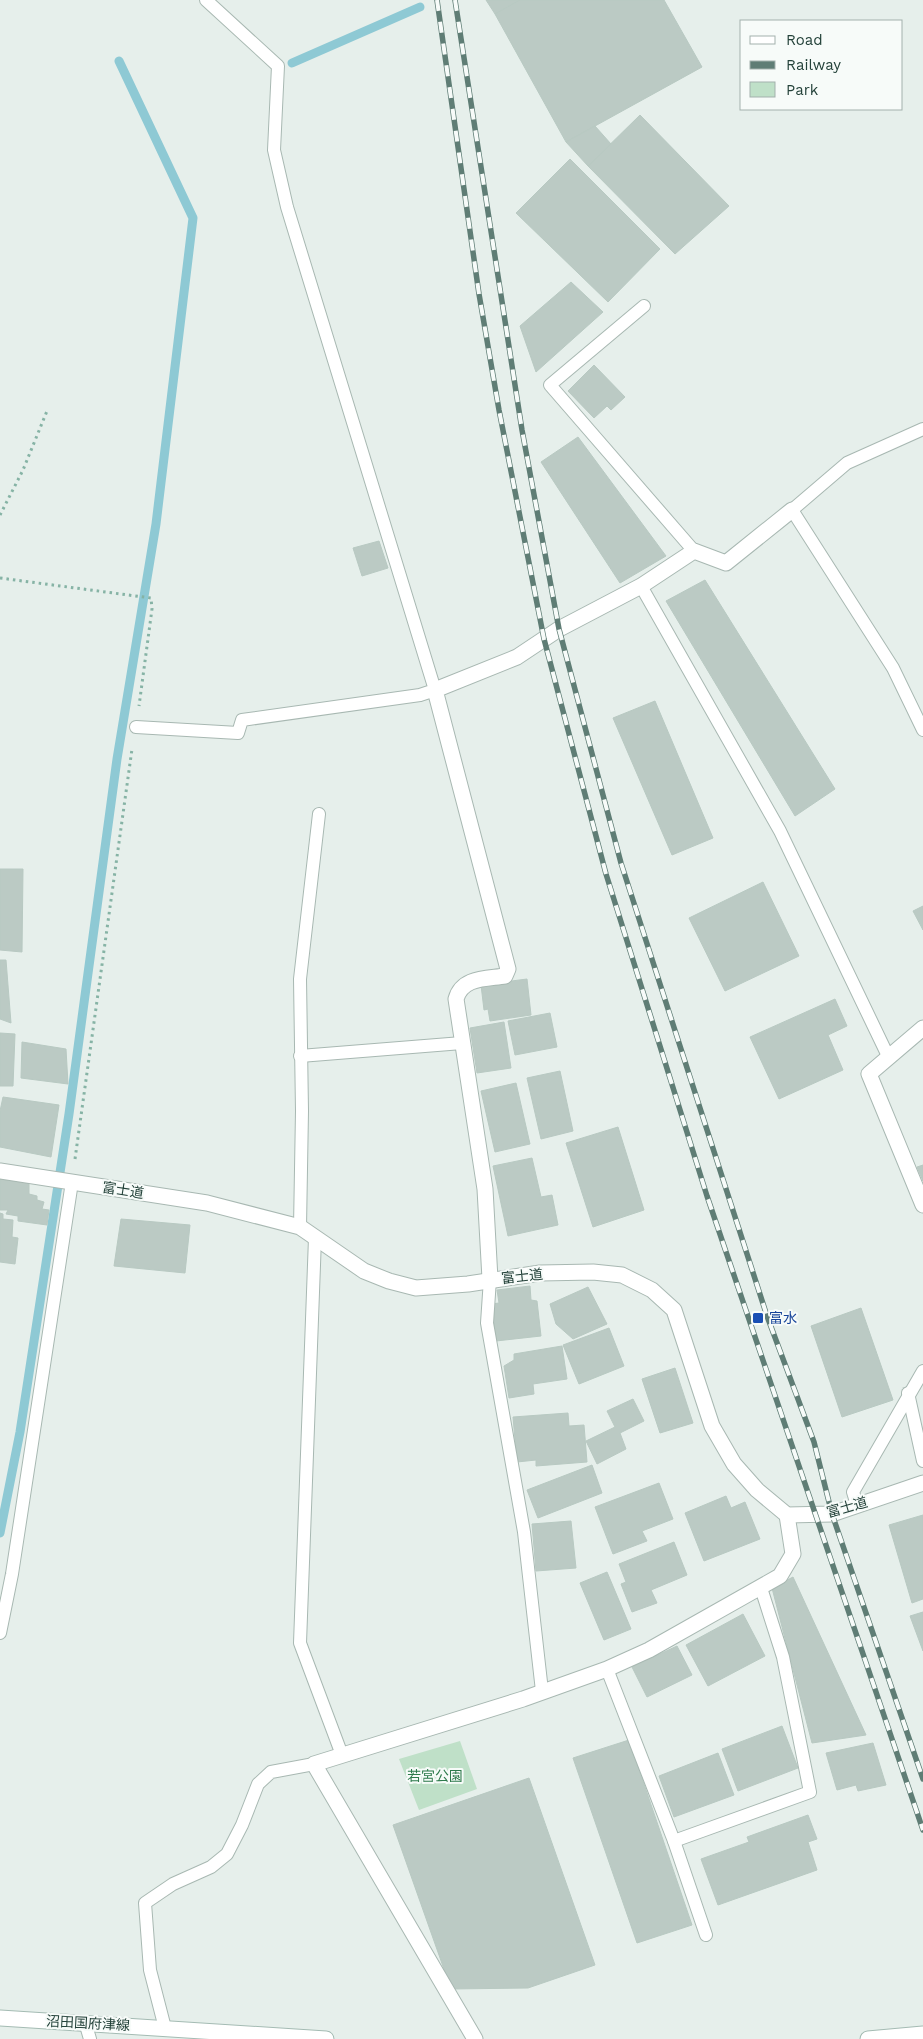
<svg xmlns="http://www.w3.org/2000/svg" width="923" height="2039" font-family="'Work Sans','Noto Sans JP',sans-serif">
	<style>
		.green { fill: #bfe0c8 }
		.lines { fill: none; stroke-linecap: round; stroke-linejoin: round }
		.stream { stroke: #8ec9d4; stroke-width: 9 }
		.building { fill: #bbcac4; stroke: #b8c9c2 }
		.lane-casing { stroke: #a8b8b2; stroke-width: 14 }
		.street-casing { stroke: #a8b8b2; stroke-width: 17 }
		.secondary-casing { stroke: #a4bbb3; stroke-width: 17 }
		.path { stroke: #86b3a5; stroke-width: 3; stroke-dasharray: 2.5 4; stroke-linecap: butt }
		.lane { stroke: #fff; stroke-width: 12 }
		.street { stroke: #fff; stroke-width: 15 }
		.secondary { stroke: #fff; stroke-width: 15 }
		.rail-casing { stroke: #5f7d75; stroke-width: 5.5 }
		.rail { stroke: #f7fbf9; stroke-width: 4; stroke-dasharray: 11; stroke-linecap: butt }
		.transit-dot { fill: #1a4fb4; stroke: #f7fbf9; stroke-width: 2 }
		.labels { text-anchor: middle; stroke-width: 4; stroke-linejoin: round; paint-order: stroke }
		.street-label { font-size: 14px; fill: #24423a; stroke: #f7fbf9 }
		.transit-label { font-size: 14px; fill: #164399; stroke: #f7fbf9; text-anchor: start }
		.park-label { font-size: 14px; fill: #2d7a4b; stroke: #f7fbf9 }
	</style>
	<rect width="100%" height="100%" fill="#e6efeb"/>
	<path class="green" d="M460,1741L477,1789L419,1810L399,1759Z"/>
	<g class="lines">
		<g class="stream">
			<path d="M292,63L420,7"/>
			<path d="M0,1533L20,1432L69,1114L117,759L156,524L193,218L119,61"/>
		</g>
	</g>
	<g class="building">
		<path d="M486,0H520L495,14Z"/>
		<path d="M520,0H664L702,67L566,142L495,14Z"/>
		<path d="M640,115L729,206L675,254L588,166Z"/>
		<path d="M595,126L611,144L588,166L566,142Z"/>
		<path d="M570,159L660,249L608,302L516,213Z"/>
		<path d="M571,282L603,312L536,372L520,326Z"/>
		<path d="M594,365L625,397L611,410L607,406L594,418L568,391Z"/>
		<path d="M578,437L666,556L620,583L541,462Z"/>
		<path d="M379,541L388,568L362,576L353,548Z"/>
		<path d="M705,580L835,789L795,816L666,601Z"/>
		<path d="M655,701L713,838L672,855L613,718Z"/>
		<path d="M0,869H23L22,952L0,950Z"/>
		<path d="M763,882L799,956L725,991L689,918Z"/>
		<path d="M923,906V930L913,911Z"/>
		<path d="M0,960H6L11,1023L0,1019Z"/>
		<path d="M527,979L531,1015L490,1021L488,1009L484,1010L481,985Z"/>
		<path d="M835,999L847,1026L828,1035L843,1070L779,1099L750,1037Z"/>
		<path d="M550,1013L557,1047L515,1055L508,1021Z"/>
		<path d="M504,1022L511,1068L477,1073L470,1028Z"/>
		<path d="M0,1033L15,1034L13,1086H0Z"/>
		<path d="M22,1042L66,1049L68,1084L21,1078Z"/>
		<path d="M560,1071L573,1131L541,1139L527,1078Z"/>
		<path d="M516,1083L530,1144L495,1152L481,1091Z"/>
		<path d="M3,1097L59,1105L51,1157L0,1147V1111Z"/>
		<path d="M618,1127L644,1210L593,1227L566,1143Z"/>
		<path d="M532,1158L541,1197L552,1195L558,1225L508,1236L493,1166Z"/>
		<path d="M923,1165V1181L917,1167Z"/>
		<path d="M0,1179L29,1183V1194L37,1196V1200L44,1202L42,1209L49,1210L47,1225L18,1221V1216L6,1214L8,1210H0Z"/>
		<path d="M0,1213L3,1214V1219L13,1220L12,1237L18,1238L15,1264L0,1262Z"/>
		<path d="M121,1219L190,1225L185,1273L114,1266Z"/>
		<path d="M530,1286L531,1300L537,1301L541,1336L496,1341L491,1304L499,1303L497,1290Z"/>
		<path d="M588,1287L607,1324L573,1339L556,1324L550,1304Z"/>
		<path d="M861,1308L893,1400L842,1417L811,1326Z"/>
		<path d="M609,1328L624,1366L579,1384L563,1345Z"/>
		<path d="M562,1346L567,1379L533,1384L534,1394L509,1398L504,1366L514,1360V1354Z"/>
		<path d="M675,1368L693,1423L660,1433L642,1379Z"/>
		<path d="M633,1399L644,1421L620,1433L626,1449L597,1464L586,1441L615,1427L607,1411Z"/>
		<path d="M568,1413L569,1426L584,1425L587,1462L536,1466V1460L517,1462L513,1417Z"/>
		<path d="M592,1465L602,1493L538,1518L527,1490Z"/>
		<path d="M659,1483L673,1519L642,1531L647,1541L613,1554L595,1507Z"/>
		<path d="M726,1496L731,1508L745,1502L760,1539L704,1561L685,1513Z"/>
		<path d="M923,1515V1599L912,1603L889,1525Z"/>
		<path d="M571,1521L576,1568L536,1571L532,1524Z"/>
		<path d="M674,1542L687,1575L651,1590L657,1603L632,1612L621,1584L626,1582L619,1564Z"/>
		<path d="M607,1572L631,1629L604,1640L580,1583Z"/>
		<path d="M793,1577L866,1735L812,1743L772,1588Z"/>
		<path d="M923,1612V1651L910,1616Z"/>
		<path d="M743,1614L765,1656L708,1686L686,1645Z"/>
		<path d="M677,1646L692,1675L647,1697L632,1667Z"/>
		<path d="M782,1726L798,1768L738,1791L722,1749Z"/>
		<path d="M629,1740L692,1925L637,1943L573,1758Z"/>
		<path d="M873,1743L886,1785L858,1791L856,1785L837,1790L826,1753Z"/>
		<path d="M718,1753L734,1795L674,1817L659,1776Z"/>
		<path d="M529,1778L595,1965L528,1988L451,1989L393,1825Z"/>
		<path d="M808,1815L817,1839L808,1842L817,1870L718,1905L701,1859L749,1842L747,1837Z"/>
	</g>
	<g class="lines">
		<g class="lane-casing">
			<g id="lane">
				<path d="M644,306L550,385L694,551"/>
				<path d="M923,429L847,463L792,510L893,668L923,730"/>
				<path d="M641,586L780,831L888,1056"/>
				<path d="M136,727L238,733L242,720L420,695L435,690L287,207L274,150L278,66L206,0"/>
				<path d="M300,1056L462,1043"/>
				<path d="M300,1227L302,1111L300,979L319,814"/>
				<path d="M315,1238L300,1643L342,1755"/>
				<path d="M490,1279L487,1323L524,1532L542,1691"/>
				<path d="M908,1393L923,1461"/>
				<path d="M857,1505L853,1492L923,1371"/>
				<path d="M0,1633L12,1574L72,1182"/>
				<path d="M607,1669L674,1841L706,1935"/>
				<path d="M674,1841L810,1792L783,1657L761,1588"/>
				<path d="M85,2022L90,2039"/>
				<path d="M165,2028L150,1970L145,1903L173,1884L211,1867L227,1854L242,1825L258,1784L271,1772L314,1764"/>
			</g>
		</g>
		<g class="street-casing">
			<g id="street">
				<path d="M923,1028L869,1074L923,1205"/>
				<path d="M0,1171L207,1203L300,1227L364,1271L389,1281L416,1288L468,1284L540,1273L593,1272L622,1275L652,1290L674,1310L712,1426L734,1464L757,1490L787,1515L832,1514L923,1483"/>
				<path d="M490,1279L485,1189L456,999C462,977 486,979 505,976L508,969L435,690L517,657L559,629L641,586L694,551L726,563L792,510"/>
				<path d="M475,2039L314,1764L523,1699L607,1669L649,1650L780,1576L793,1554L787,1515"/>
			</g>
		</g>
		<g class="secondary-casing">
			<g id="secondary">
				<path d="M0,2018L326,2039"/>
				<path d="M868,2039L923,2034"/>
			</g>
		</g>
		<g class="path">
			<path d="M0,515L23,470L47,411"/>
			<path d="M0,578L151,598L152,609L139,706"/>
			<path d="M75,1159L132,749"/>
		</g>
		<use href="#lane" class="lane"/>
		<use href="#street" class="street"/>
		<use href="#secondary" class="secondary"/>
		<g class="rail-casing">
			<g id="rail">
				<path d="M437,0L479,294L499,410L544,639L606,874L707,1196L923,1830"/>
				<path d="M455,0L522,430L559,629L621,863L767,1316L814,1442L832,1514L923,1779"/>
			</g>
		</g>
		<use href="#rail" class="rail"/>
	</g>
	<rect class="transit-dot" x="752" y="1312" width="12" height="12" rx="2.5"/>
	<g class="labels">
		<g class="street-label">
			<text transform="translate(123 1190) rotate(9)" y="5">富士道</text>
			<text transform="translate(522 1276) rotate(-6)" y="5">富士道</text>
			<text transform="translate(847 1507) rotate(-16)" y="5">富士道</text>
			<text transform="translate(88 2023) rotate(3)" y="5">沼田国府津線</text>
		</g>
		<g class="transit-label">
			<text x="769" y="1323">富水</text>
		</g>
		<g class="park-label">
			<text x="435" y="1781">若宮公園</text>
		</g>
	</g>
	<rect x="740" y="20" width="162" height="90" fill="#f7fbf9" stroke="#a3b1ad"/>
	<rect x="750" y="36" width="25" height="8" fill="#ffffff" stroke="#a3b1ad"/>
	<text x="786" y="45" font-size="15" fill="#24423a">Road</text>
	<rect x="750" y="61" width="25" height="8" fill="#5f7d75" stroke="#a3b1ad"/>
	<text x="786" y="70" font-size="15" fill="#24423a">Railway</text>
	<rect x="750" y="82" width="25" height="15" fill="#bfe0c8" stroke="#a3b1ad"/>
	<text x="786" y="95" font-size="15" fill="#24423a">Park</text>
</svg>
